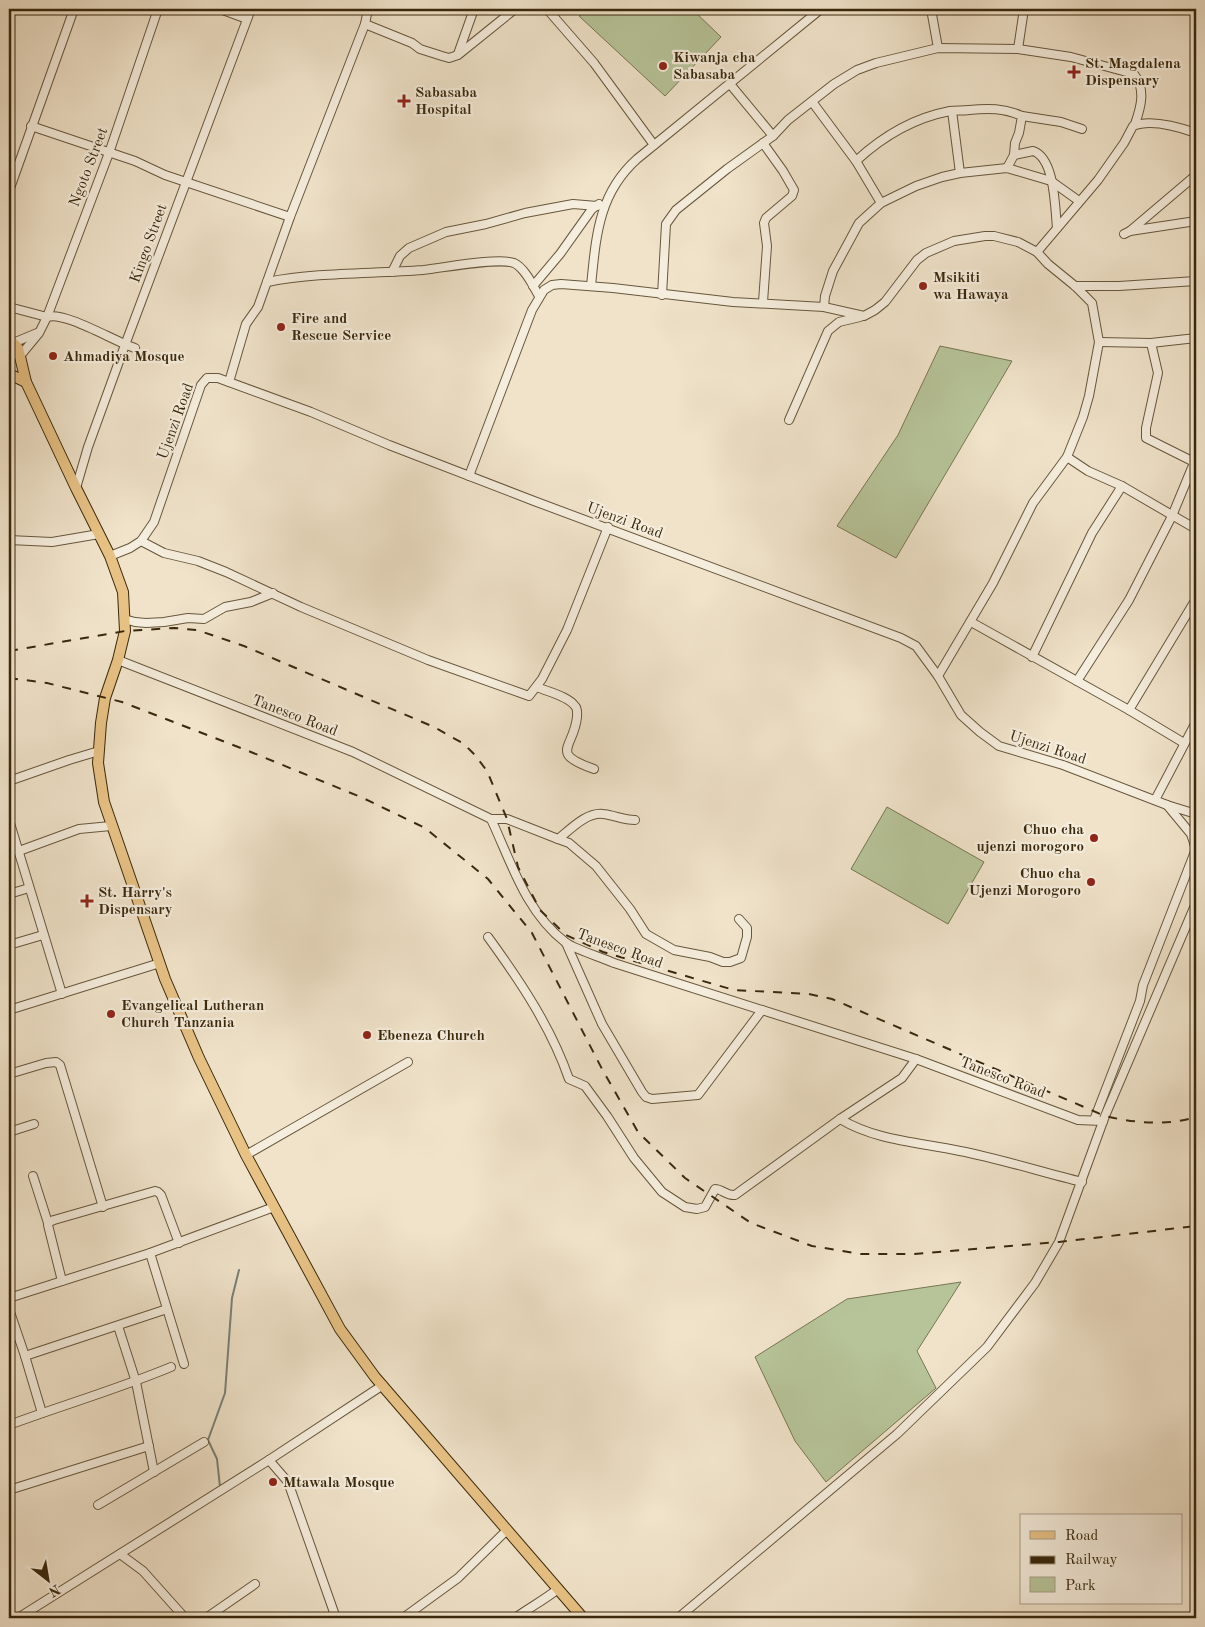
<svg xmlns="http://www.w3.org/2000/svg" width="1205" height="1627" font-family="'Old Standard TT',serif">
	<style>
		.green { fill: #b7c499; stroke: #787652 }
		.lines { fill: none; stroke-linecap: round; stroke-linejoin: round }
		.stream { stroke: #778079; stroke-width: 2 }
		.minor-casing { stroke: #68573c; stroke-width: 10 }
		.major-casing { stroke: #3a280c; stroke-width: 12 }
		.minor { stroke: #f5eddd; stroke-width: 8 }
		.major { stroke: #e8c285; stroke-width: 10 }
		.rail { stroke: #3a280c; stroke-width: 2; stroke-dasharray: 9 9; stroke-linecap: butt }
		.poi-dot { fill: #8f2418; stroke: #f5eddd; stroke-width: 2 }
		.labels { text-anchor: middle; stroke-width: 4.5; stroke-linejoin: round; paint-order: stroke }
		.poi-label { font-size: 15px; font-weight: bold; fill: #3a280c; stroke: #f5eddd; text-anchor: start }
		.street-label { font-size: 15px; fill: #3a280c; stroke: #f5eddd }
	</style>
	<rect width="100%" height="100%" fill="#f0e3ca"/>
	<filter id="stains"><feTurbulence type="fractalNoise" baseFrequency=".004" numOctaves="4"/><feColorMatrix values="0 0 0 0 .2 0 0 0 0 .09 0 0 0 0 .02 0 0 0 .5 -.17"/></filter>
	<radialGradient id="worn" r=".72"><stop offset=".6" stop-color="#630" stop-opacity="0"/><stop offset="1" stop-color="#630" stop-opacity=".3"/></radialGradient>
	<g class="green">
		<path d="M586,9H692L721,37L665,96L579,16Z"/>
		<path d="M940,346L1012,361L896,558L837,526L898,435Z"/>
		<path d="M887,807L984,862L948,924L851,869Z"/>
		<path d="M961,1282L917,1351L936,1388L826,1482L795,1441L755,1357L847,1299Z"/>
	</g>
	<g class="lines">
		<path class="stream" d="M220,1487L217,1459L208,1440L225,1393L232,1298L239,1270"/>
		<g class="minor-casing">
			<g id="minor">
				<path d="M220,9L247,19"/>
				<path d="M547,9L594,63L654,145"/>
				<path d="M931,9L938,48"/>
				<path d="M365,24L412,43L420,49L442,56L449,58L458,55L515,9"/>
				<path d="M1018,49L1024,9"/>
				<path d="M458,54L474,9"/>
				<path d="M730,84L773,136"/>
				<path d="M813,103L856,161L881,203"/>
				<path d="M952,111L960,173"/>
				<path d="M1022,116L1061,122L1082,129"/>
				<path d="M31,126L135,161L165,175L290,217"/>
				<path d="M1014,155L1033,151C1055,158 1055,208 1057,228"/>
				<path d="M856,161C883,136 913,118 950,111C956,110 963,111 969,110C988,108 1004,108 1022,116L1019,133L1015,143L1014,155L1007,168"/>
				<path d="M9,191L74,9"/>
				<path d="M1130,231L1196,175"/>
				<path d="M1124,234L1130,231L1196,221"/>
				<path d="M1037,252L1098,180L1124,143L1133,126C1150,119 1179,127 1196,133"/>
				<path d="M392,272L400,256L409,248L446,232L486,224L525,213L573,204L597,206"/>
				<path d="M267,282C319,272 371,274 423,270C443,268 498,257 514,263C525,268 533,286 539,296"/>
				<path d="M533,286L560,254L592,209L599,204"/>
				<path d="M591,286C596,237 598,194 637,159L821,9"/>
				<path d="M1075,286H1119L1196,281"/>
				<path d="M662,295L666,224L676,210L727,169L773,136L788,120L834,84L857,70L876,63L938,48L1018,49L1071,57L1134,74C1146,89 1141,107 1135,124"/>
				<path d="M763,302L767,246L764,223L766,218L792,196L794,190L783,171L763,143"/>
				<path d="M9,307L47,317C65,311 115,342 135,348"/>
				<path d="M824,307L825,296L833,271L859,223L881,203L916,186L942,177L960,173L1007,168L1051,181L1079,201"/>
				<path d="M1099,342L1151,343L1196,338"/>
				<path d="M13,343L37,333"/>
				<path d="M1151,343L1158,373L1146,428V438L1194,462"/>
				<path d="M20,356L39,333L47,317L109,153L158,9"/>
				<path d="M229,382L246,324L258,307L290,217L365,24L368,9"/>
				<path d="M789,420L828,331L839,322L860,317"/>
				<path d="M1067,457L1088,471L1122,486L1196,529"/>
				<path d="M469,476L532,310L544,290L552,285L561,284L613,288L733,302L824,307L864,316L875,310L885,302L917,260L926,253L954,241L985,236H994L1018,242L1037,252L1048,264L1075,286L1092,303L1099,342L1089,396L1083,417L1067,457L1033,503L993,583L938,676"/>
				<path d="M76,488L88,447L125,345L251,9"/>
				<path d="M9,489L10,479"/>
				<path d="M9,540L52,542L99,534"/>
				<path d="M141,541L164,553L198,561L226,572L301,607L428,660L529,696L542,679L567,630L608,527"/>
				<path d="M110,556L130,548L141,541L154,522L201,385L207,378H218L311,412L389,445L534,501L901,638L916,646L938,676L961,715L980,732L999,746L1063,765L1167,805L1196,814"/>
				<path d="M124,619L135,622L146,623L164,622L188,618L204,619L225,607L251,602L273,593"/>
				<path d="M971,622L1129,710L1184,743"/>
				<path d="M1032,657L1092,533L1122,486"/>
				<path d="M118,660L353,752L491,819C511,862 526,912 565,942C576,950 601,957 614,963L916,1059L1078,1120L1103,1121"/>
				<path d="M1077,681L1129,600L1172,516L1196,458"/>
				<path d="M537,687C548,692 568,696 575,706C578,709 577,713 577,717C574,748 548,753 594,769"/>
				<path d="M1129,710L1196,599"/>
				<path d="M9,781L69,760L99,751"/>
				<path d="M1155,800L1196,722"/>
				<path d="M491,819H507L558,839C570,830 586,812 603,814C614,815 623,820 635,820"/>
				<path d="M9,820L62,994"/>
				<path d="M558,839L569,843L596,866L630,909L646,934L674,950L710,957L723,962H730L741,958L747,937V928L739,919"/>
				<path d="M19,851L79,829L111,826"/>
				<path d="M9,894L29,888"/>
				<path d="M488,937C520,981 551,1027 569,1079L585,1086L607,1116L634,1158L662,1192L685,1207L697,1209L705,1207L715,1189C722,1189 727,1196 735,1195L840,1119L902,1078L916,1059"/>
				<path d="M566,943L602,1024L642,1092L646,1097L652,1099L698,1095L762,1010"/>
				<path d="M9,945L43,935"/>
				<path d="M9,1010L160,963"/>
				<path d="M9,1074L46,1063L56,1062L60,1065L103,1207"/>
				<path d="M840,1119C877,1141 918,1142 960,1151C1001,1159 1041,1172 1082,1182"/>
				<path d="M1094,1120L1140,1001L1143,985L1196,849L1191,834L1167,805"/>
				<path d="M9,1132L34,1124"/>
				<path d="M246,1155L408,1062"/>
				<path d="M33,1176L48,1223"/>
				<path d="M150,1253L184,1364"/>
				<path d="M62,1281L48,1225L49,1222L54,1220L155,1191L158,1192L161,1195L179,1243"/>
				<path d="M9,1298L150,1253L274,1207"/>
				<path d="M9,1309L25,1356L42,1413"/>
				<path d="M118,1326L136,1382L154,1472"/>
				<path d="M25,1356L167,1309"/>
				<path d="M9,1425C63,1405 118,1389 171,1367"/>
				<path d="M269,1460L288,1482L336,1618"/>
				<path d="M9,1490L149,1446"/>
				<path d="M98,1505L204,1442"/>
				<path d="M120,1554L143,1571L185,1618"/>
				<path d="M18,1618L269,1460L383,1385"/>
				<path d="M206,1618L255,1584"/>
				<path d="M403,1618L458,1578L507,1530"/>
				<path d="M515,1618C529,1608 544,1600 558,1589"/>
				<path d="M678,1618L897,1434L987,1347L1035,1283L1059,1242L1105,1116L1196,903"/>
			</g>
		</g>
		<g class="major-casing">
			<g id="major">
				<path d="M9,341L13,343L18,348L26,382L76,488L110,556L123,592L125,631L118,660L105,698L101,723L98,763L104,802L165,979L199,1058L246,1155L340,1329L375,1377L583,1618"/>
				<path d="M9,374L26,382"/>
			</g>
		</g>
		<use href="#minor" class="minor"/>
		<use href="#major" class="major"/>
		<g class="rail">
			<path d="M9,651L125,631L174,628L197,630L244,646L434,727L464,744L475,755L487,771L507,819L518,867L540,910L566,935L603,952L734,990L809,994L832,999L1105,1116C1134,1123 1167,1126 1196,1117"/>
			<path d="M9,678L47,683L122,702L246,750L363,798L425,828L488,879L532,933L602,1069L638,1132L685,1178L751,1223L812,1246L861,1254H913L1059,1242L1196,1226"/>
		</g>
	</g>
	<g class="poi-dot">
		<circle cx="663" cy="66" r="5"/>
		<path d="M1071.5 64.5h5v5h5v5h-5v5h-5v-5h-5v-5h5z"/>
		<path d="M401.5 93.5h5v5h5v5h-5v5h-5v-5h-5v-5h5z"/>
		<circle cx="923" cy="286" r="5"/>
		<circle cx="281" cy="327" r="5"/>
		<circle cx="53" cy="356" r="5"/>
		<circle cx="1094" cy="838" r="5"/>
		<circle cx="1091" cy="882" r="5"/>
		<path d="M84.5 893.5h5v5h5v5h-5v5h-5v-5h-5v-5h5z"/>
		<circle cx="111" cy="1014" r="5"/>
		<circle cx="367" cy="1035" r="5"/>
		<circle cx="273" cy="1482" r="5"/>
	</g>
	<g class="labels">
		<g class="poi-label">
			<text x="673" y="62">Kiwanja cha<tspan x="673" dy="17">Sabasaba</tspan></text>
			<text x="1085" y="68">St. Magdalena<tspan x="1085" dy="17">Dispensary</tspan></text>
			<text x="415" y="97">Sabasaba<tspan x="415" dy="17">Hospital</tspan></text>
			<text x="933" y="282">Msikiti<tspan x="933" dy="17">wa Hawaya</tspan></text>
			<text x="291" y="323">Fire and<tspan x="291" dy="17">Rescue Service</tspan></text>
			<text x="63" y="361">Ahmadiya Mosque</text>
			<text x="1084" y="834" text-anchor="end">Chuo cha<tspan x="1084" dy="17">ujenzi morogoro</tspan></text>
			<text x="1081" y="878" text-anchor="end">Chuo cha<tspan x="1081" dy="17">Ujenzi Morogoro</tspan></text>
			<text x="98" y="897">St. Harry's<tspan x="98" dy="17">Dispensary</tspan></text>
			<text x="121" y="1010">Evangelical Lutheran<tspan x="121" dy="17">Church Tanzania</tspan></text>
			<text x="377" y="1040">Ebeneza Church</text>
			<text x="283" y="1487">Mtawala Mosque</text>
		</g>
		<g class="street-label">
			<text transform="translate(88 167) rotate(-69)" y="5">Ngoto Street</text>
			<text transform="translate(148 243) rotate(-70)" y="5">Kingo Street</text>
			<text transform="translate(175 421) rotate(-70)" y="5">Ujenzi Road</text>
			<text transform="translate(625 520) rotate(20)" y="5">Ujenzi Road</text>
			<text transform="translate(295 715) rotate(21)" y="5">Tanesco Road</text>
			<text transform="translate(1048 747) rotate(18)" y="5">Ujenzi Road</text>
			<text transform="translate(620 948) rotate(20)" y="5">Tanesco Road</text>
			<text transform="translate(1003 1077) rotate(21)" y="5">Tanesco Road</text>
		</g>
	</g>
	<rect width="1205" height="1627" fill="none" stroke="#f0e3ca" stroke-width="30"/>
	<rect x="10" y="10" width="1185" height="1607" fill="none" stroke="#3a280c" stroke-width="2.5"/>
	<rect x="15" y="15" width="1175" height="1597" fill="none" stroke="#3a280c"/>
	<rect x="1020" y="1514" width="162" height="90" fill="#f5eddd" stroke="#aa9e89"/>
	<rect x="1030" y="1531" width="25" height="8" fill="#e8c285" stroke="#aa9e89"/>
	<text x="1065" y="1540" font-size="15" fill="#3a280c">Road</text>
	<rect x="1030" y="1556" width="25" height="8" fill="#3a280c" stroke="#aa9e89"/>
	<text x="1065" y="1564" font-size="15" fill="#3a280c">Railway</text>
	<rect x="1030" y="1577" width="25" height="15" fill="#b7c499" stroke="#aa9e89"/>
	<text x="1065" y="1590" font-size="15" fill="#3a280c">Park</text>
	<g transform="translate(48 1580) rotate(149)" stroke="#f5eddd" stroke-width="4" paint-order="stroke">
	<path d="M0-4L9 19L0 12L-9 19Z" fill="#3a280c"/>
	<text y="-8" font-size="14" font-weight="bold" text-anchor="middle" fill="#3a280c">N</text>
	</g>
	<rect width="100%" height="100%" filter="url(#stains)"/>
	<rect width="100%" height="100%" fill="url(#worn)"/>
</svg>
